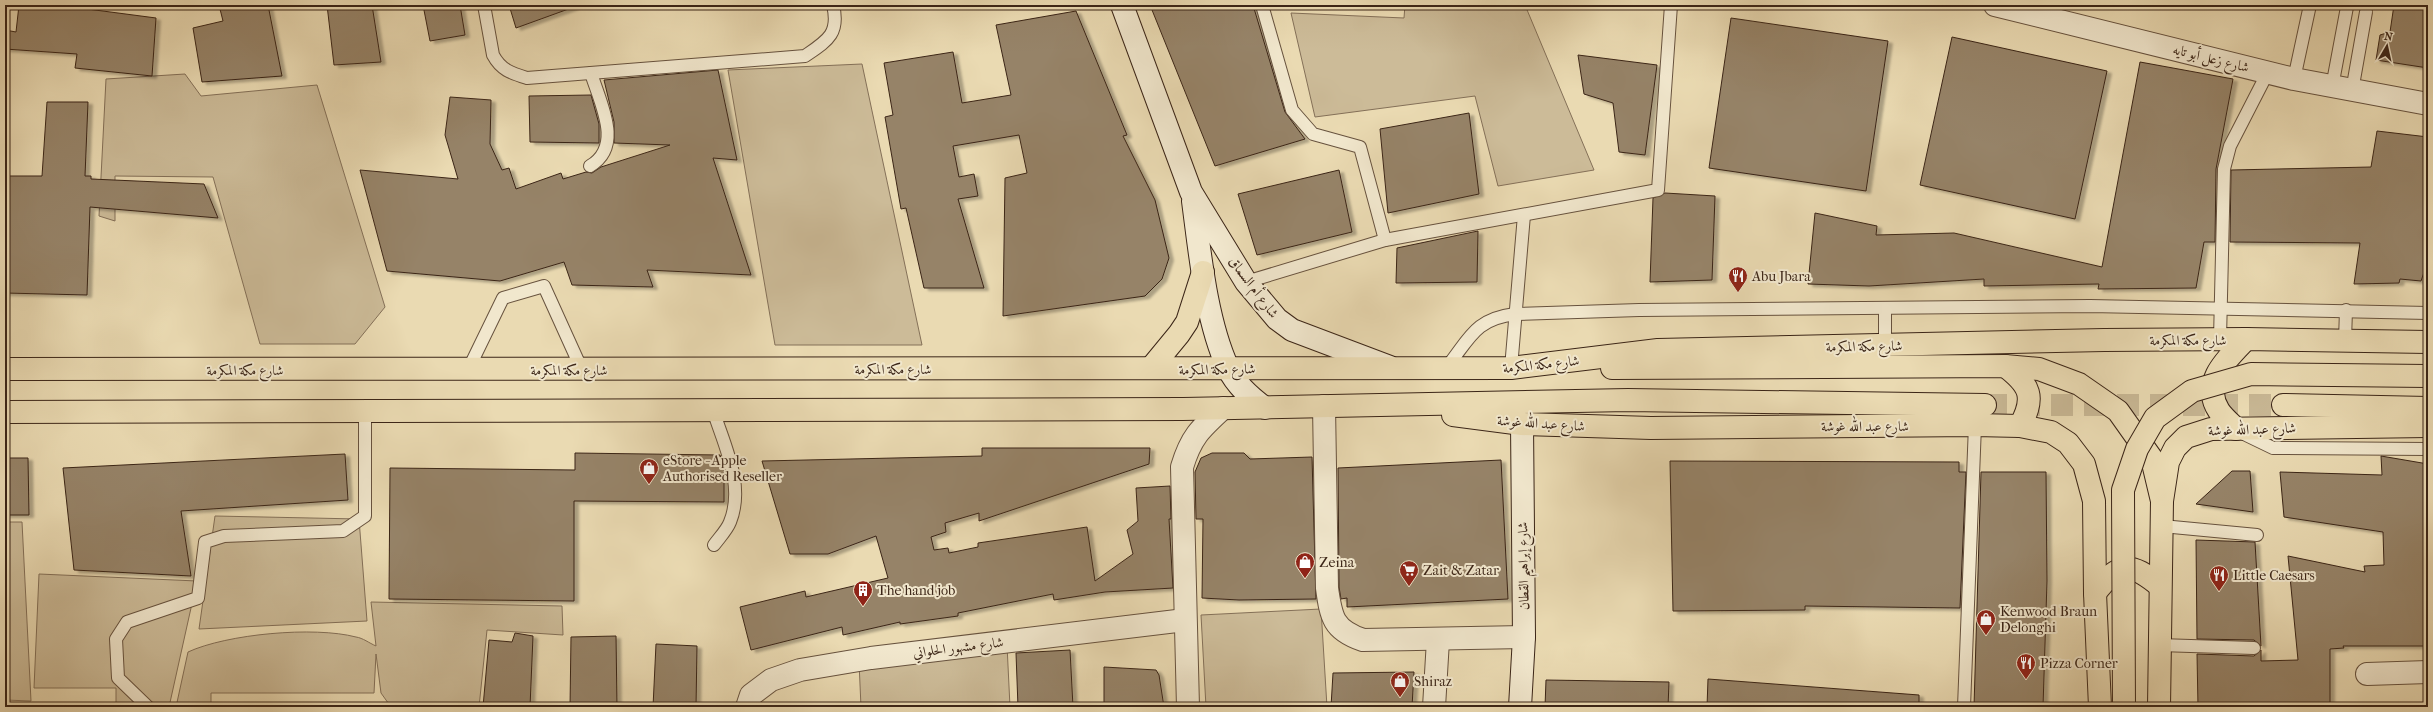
<svg xmlns="http://www.w3.org/2000/svg" width="2433" height="712" font-family="'IM FELL French Canon',Amiri,serif">
	<style>
		.green { fill: #ccbb98; stroke: #847058 }
		.building { fill: #968368; stroke: #3b2517; filter: url(#shadow) }
		.lines { fill: none; stroke-linecap: round; stroke-linejoin: round }
		.primary-tunnel { stroke: #c7b693; stroke-width: 22; stroke-dasharray: 22 11; stroke-linecap: butt }
		.lane-casing { stroke: #67523e; stroke-width: 14 }
		.street-casing { stroke: #67523e; stroke-width: 24 }
		.secondary-casing { stroke: #3b2517; stroke-width: 24 }
		.primary-casing { stroke: #3b2517; stroke-width: 24 }
		.lane { stroke: #f1e7cd; stroke-width: 12 }
		.street { stroke: #f1e7cd; stroke-width: 22 }
		.secondary { stroke: #f1e7cd; stroke-width: 22 }
		.primary { stroke: #eadab2; stroke-width: 22 }
		.primary-bridge-casing { stroke: #3b2517; stroke-width: 24; stroke-linecap: butt }
		.primary-bridge { stroke: #eadab2; stroke-width: 22 }
		.labels { text-anchor: middle; stroke-width: 4; stroke-linejoin: round; paint-order: stroke }
		.street-label { font-size: 14px; fill: #3b2517; stroke: #f1e7cd }
		.poi-label { font-size: 14px; fill: #3b2517; stroke: #f1e7cd; text-anchor: start }
	</style>
	<defs>
		<filter id="shadow"><feDropShadow dx="4.5" dy="2.5" stdDeviation="1" flood-color="#0004"/></filter>
	</defs>
	<rect width="100%" height="100%" fill="#eadab2"/>
	<filter id="stains"><feTurbulence type="fractalNoise" baseFrequency=".005" numOctaves="4"/><feColorMatrix values="0 0 0 0 .2 0 0 0 0 .09 0 0 0 0 .02 0 0 0 .5 -.17"/></filter>
	<radialGradient id="worn" r=".72"><stop offset=".6" stop-color="#630" stop-opacity="0"/><stop offset="1" stop-color="#630" stop-opacity=".3"/></radialGradient>
	<g class="green">
		<path d="M1405,5H1525L1594,170L1498,186L1475,96L1315,117L1291,13L1404,18Z"/>
		<path d="M862,64L922,345H775L728,70Z"/>
		<path d="M185,74L201,96L317,85L385,307L355,344H260L213,177L115,176V221L99,216L106,79Z"/>
		<path d="M215,516L359,519L367,621L199,629Z"/>
		<path d="M5,522H22L31,701L5,700Z"/>
		<path d="M39,574L197,581L169,707H116V688H34Z"/>
		<path d="M371,602L562,606L563,635L487,630L479,707H391L381,693L376,654L374,693H211V707H176L188,652C227,634 314,626 356,637C363,638 369,643 376,646Z"/>
		<path d="M1321,609L1327,707H1206L1201,615Z"/>
		<path d="M1007,645L1010,707H861L859,662Z"/>
	</g>
	<g class="building">
		<path d="M19,5H57L156,18L152,76L75,68L77,54L5,49V30L16,32Z"/>
		<path d="M219,5H268L282,76L202,82L193,28L223,21Z"/>
		<path d="M327,5H372L381,62L334,65Z"/>
		<path d="M423,5H460L465,35L430,41Z"/>
		<path d="M509,5H573L574,7L516,28Z"/>
		<path d="M1150,5H1253L1285,112L1305,139L1215,166Z"/>
		<path d="M2394,5H2428V68L2376,60L2380,35L2390,32Z"/>
		<path d="M1076,11L1127,135L1123,136L1155,200L1169,258L1162,279L1145,296L1003,316L1005,178L1027,173L1019,135L953,146L959,177L974,174L978,196L958,199L984,288H924L906,208L901,209L885,117L893,115L884,63L953,52L962,103L1011,95L996,25Z"/>
		<path d="M1731,18L1888,41L1866,191L1709,168Z"/>
		<path d="M1952,37L2107,71L2075,219L1920,185Z"/>
		<path d="M1578,55L1657,65L1645,155L1619,152L1613,103L1584,94Z"/>
		<path d="M2140,62L2233,79L2216,169L2215,242H2204L2196,288L2098,289L2099,284L1984,286V279L1869,286L1808,284L1815,213L1877,226L1876,235L1954,233L2102,267Z"/>
		<path d="M718,70L737,160L713,158L751,275L647,270L653,287L572,285L564,262L500,281L387,271L360,170L458,179L445,135L450,97L491,100L490,144L502,170L509,168L516,189L561,173L563,179L586,172L592,173L601,167L670,145L614,143V122L604,80Z"/>
		<path d="M591,95L599,124V143L530,142L529,96Z"/>
		<path d="M47,102H88L85,176H91V179L204,184L218,218L90,207L87,295L5,293V176H42Z"/>
		<path d="M1469,113L1479,194L1388,213L1380,129Z"/>
		<path d="M2377,131L2428,137V261L2421,281L2400,279L2399,283L2354,284L2360,243L2230,242L2231,170L2371,167Z"/>
		<path d="M1339,170L1352,232L1257,255L1238,194Z"/>
		<path d="M1665,193L1715,196L1712,280L1650,282L1653,198Z"/>
		<path d="M1478,231L1477,282L1396,283L1397,248Z"/>
		<path d="M982,448H1150L1149,464L979,521V513L945,523L946,532L931,537L934,550L948,548L949,553L978,547V543L1087,527L1095,581L1133,554L1127,530L1138,521L1136,488L1170,486L1171,519H1169L1173,588L1105,592L1054,600L1053,594L958,613V616L900,624V622L843,635L842,627L751,650L740,607L805,591L806,597L888,578L876,536L828,554H790L762,461L982,456Z"/>
		<path d="M575,453L720,455L724,467V502L574,501V601L389,599L390,468L575,470Z"/>
		<path d="M1212,453H1244L1250,459L1312,457L1316,599L1239,600L1202,598L1203,519H1196L1195,472L1201,458Z"/>
		<path d="M345,454L348,500L181,511L191,576L74,570L63,468Z"/>
		<path d="M2381,456L2428,464V646H2343L2344,648L2330,649V707H2198L2197,654L2254,656L2261,650V661L2298,660L2288,556L2365,572L2364,566L2384,565L2383,532L2284,517L2280,472L2382,475Z"/>
		<path d="M5,458H28L29,515H5Z"/>
		<path d="M1501,460L1508,599L1347,607V598L1341,599L1339,587L1338,468Z"/>
		<path d="M1670,461L1959,462V472H1966L1960,608L1805,606V610L1673,611Z"/>
		<path d="M2232,471H2250L2253,512L2196,504Z"/>
		<path d="M1981,472H2046L2047,581L2043,707H1974Z"/>
		<path d="M2196,540L2255,542L2261,646L2254,640L2197,639Z"/>
		<path d="M515,633L533,636L530,707H483L489,640L512,642Z"/>
		<path d="M616,636L617,707H570L571,637Z"/>
		<path d="M656,644L697,646L696,707H653Z"/>
		<path d="M1070,650L1073,707H1018L1016,653Z"/>
		<path d="M1104,667L1156,670L1159,675L1164,707H1104Z"/>
		<path d="M1414,672L1412,707H1331L1333,673Z"/>
		<path d="M1708,679L1919,695V707H1707Z"/>
		<path d="M1546,680L1669,682L1668,707H1545Z"/>
	</g>
	<g class="lines">
		<path class="primary-tunnel" d="M1985,405H2283"/>
		<g class="lane-casing">
			<g id="lane">
				<path d="M484,5L493,55C501,70 511,73 527,78L805,56C827,41 840,34 833,5"/>
				<path d="M1262,5L1292,110L1313,134L1360,147L1385,240"/>
				<path d="M2294,79L2310,5"/>
				<path d="M2332,87L2347,7"/>
				<path d="M2352,91L2366,12"/>
				<path d="M590,166C624,146 600,103 591,73"/>
				<path d="M1246,282L1385,240L1658,190L1671,5"/>
				<path d="M2220,339L2224,169L2230,146L2268,72"/>
				<path d="M2345,340L2346,310"/>
				<path d="M1885,345V308"/>
				<path d="M1447,367C1470,338 1475,319 1515,314L1639,310L2090,306L2428,313"/>
				<path d="M1511,368L1524,215"/>
				<path d="M468,370L503,298L544,286L582,370"/>
				<path d="M713,410C724,445 745,485 730,522C727,530 719,538 714,545"/>
				<path d="M2242,433L2273,448L2428,449"/>
				<path d="M2162,526L2257,535"/>
				<path d="M2159,645L2254,648"/>
				<path d="M148,707L118,678L116,639L127,622L198,598L205,542L224,536L343,531L365,516V411"/>
				<path d="M1964,707L1975,425"/>
			</g>
		</g>
		<g class="street-casing">
			<g id="street">
				<path d="M1995,5L2294,79L2428,104"/>
				<path d="M1324,406L1327,588C1331,617 1333,630 1363,640L1524,637"/>
				<path d="M2367,674L2428,672"/>
				<path d="M747,707L751,695L771,680L800,670L871,658L1185,620"/>
				<path d="M1188,707L1182,467C1191,437 1200,429 1223,408"/>
				<path d="M1434,707L1438,640"/>
			</g>
		</g>
		<g class="secondary-casing">
			<g id="secondary">
				<path d="M1122,5L1191,192L1246,282L1277,319L1292,330L1390,367"/>
				<path d="M1193,201C1200,254 1206,320 1228,368C1236,385 1250,397 1265,408"/>
				<path d="M1520,707L1524,637L1522,424"/>
			</g>
		</g>
		<g class="primary-casing">
			<g id="primary">
				<path d="M2005,366C2030,385 2036,397 2020,426"/>
				<path d="M1151,368L1179,334L1187,322L1203,272"/>
				<path d="M1612,368L2005,366L2039,369L2079,384L2118,411L2152,459L2162,501"/>
				<path d="M5,369L1511,368L1658,350L2104,340L2246,339L2428,342"/>
				<path d="M2283,405L2428,408"/>
				<path d="M5,412L1183,409L1628,400L1985,405"/>
				<path d="M1453,415L1522,424L1651,428L1975,425L2020,426L2051,432L2068,443L2084,464L2094,501L2095,593L2100,707"/>
				<path d="M2236,429C2230,423 2223,417 2219,411C2200,382 2228,358 2246,339"/>
				<path d="M2095,593C2119,562 2130,561 2160,586"/>
				<path d="M2159,707L2162,501L2168,462L2175,448L2186,437L2211,429L2428,426"/>
			</g>
		</g>
		<use href="#lane" class="lane"/>
		<use href="#street" class="street"/>
		<use href="#secondary" class="secondary"/>
		<use href="#primary" class="primary"/>
		<g class="primary-bridge-casing">
			<path id="primary-bridge" d="M2124,707L2123,490L2137,449L2155,418L2192,391L2251,374L2428,376"/>
		</g>
		<use href="#primary-bridge" class="primary-bridge"/>
	</g>
	<defs>
		<g id="restaurant-pin" transform="scale(1)"><path d="M0 17L-7.5 6A9.5 9.5 0 1 1 7.5 6Z" fill="#8f2418" stroke="#f1e7cd"/><path d="M-5-6h1v4h1v-4h1v4h1v-4h1v5L-1.5 .5V6h-2V.5L-5-1ZM5-6V6H3V1.5H1.5Q1.5-4 5-6Z" fill="#fff"/></g>
		<g id="shop-pin" transform="scale(1)"><path d="M0 17L-7.5 6A9.5 9.5 0 1 1 7.5 6Z" fill="#8f2418" stroke="#f1e7cd"/><path d="M-5-2.5h2.3a2.7 3.5 0 0 1 5.4 0H5L5.5 6h-11ZM-1.5-2.5h3a1.5 2.3 0 0 0-3 0Z" fill="#fff"/></g>
		<g id="supermarket-pin" transform="scale(1)"><path d="M0 17L-7.5 6A9.5 9.5 0 1 1 7.5 6Z" fill="#8f2418" stroke="#f1e7cd"/><path d="M-6-5.5h2.5l.6 2H6L4.5 2H-2.5L-4.4-4H-6ZM-1.5 3.2a1.3 1.3 0 1 0 .1 0ZM3 3.2a1.3 1.3 0 1 0 .1 0Z" fill="#fff"/></g>
		<g id="building-pin" transform="scale(1)"><path d="M0 17L-7.5 6A9.5 9.5 0 1 1 7.5 6Z" fill="#8f2418" stroke="#f1e7cd"/><path d="M-4-6H4V6H1V3H-1V6H-4ZM-2.5-4.3h1.7v1.8h-1.7ZM.8-4.3h1.7v1.8H.8ZM-2.5-1h1.7V.8h-1.7ZM.8-1h1.7V.8H.8Z" fill="#fff"/></g>
	</defs>
	<g fill-rule="evenodd">
		<use href="#restaurant-pin" x="1738" y="276"/>
		<use href="#shop-pin" x="649" y="468"/>
		<use href="#shop-pin" x="1305" y="562"/>
		<use href="#supermarket-pin" x="1409" y="570"/>
		<use href="#restaurant-pin" x="2219" y="575"/>
		<use href="#building-pin" x="863" y="590"/>
		<use href="#shop-pin" x="1986" y="619"/>
		<use href="#restaurant-pin" x="2026" y="663"/>
		<use href="#shop-pin" x="1400" y="681"/>
	</g>
	<g class="labels">
		<g class="street-label">
			<text transform="translate(2211 58) rotate(14)" y="5">شارع زعل أبو تايه</text>
			<text transform="translate(1254 287) rotate(53)" y="5">شارع أم السماق</text>
			<text x="2188" y="345">شارع مكة المكرمة</text>
			<text transform="translate(1864 346) rotate(-1)" y="5">شارع مكة المكرمة</text>
			<text transform="translate(1541 364) rotate(-6)" y="5">شارع مكة المكرمة</text>
			<text x="893" y="374">شارع مكة المكرمة</text>
			<text transform="translate(1217 369) rotate(-1)" y="5">شارع مكة المكرمة</text>
			<text x="245" y="375">شارع مكة المكرمة</text>
			<text x="569" y="375">شارع مكة المكرمة</text>
			<text transform="translate(1541 423) rotate(4)" y="5">شارع عبد الله غوشة</text>
			<text x="1865" y="431">شارع عبد الله غوشة</text>
			<text transform="translate(2252 429) rotate(-2)" y="5">شارع عبد الله غوشة</text>
			<text transform="translate(1523 566) rotate(-91)" y="5">شارع إبراهيم القطان</text>
			<text transform="translate(958 647) rotate(-7)" y="5">شارع مشهور الحلواني</text>
		</g>
		<g class="poi-label">
			<text x="1752" y="281">Abu Jbara</text>
			<text x="663" y="465">eStore - Apple<tspan x="663" dy="16">Authorised Reseller</tspan></text>
			<text x="1319" y="567">Zeina</text>
			<text x="1423" y="575">Zait &amp; Zatar</text>
			<text x="2233" y="580">Little Caesars</text>
			<text x="877" y="595">The hand job</text>
			<text x="2000" y="616">Kenwood Braun<tspan x="2000" dy="16">Delonghi</tspan></text>
			<text x="2040" y="668">Pizza Corner</text>
			<text x="1414" y="686">Shiraz</text>
		</g>
	</g>
	<rect width="2433" height="712" fill="none" stroke="#eadab2" stroke-width="20"/>
	<rect x="6" y="6" width="2421" height="700" fill="none" stroke="#3b2517" stroke-width="2"/>
	<rect x="10" y="10" width="2413" height="692" fill="none" stroke="#3b2517"/>
	<g transform="translate(2387 46) rotate(9)" stroke="#f1e7cd" stroke-width="3" paint-order="stroke">
	<path d="M0-3L7 15L0 10L-7 15Z" fill="#3b2517"/>
	<text y="-6" font-size="11" font-weight="bold" text-anchor="middle" fill="#3b2517">N</text>
	</g>
	<rect width="100%" height="100%" filter="url(#stains)"/>
	<rect width="100%" height="100%" fill="url(#worn)"/>
</svg>
